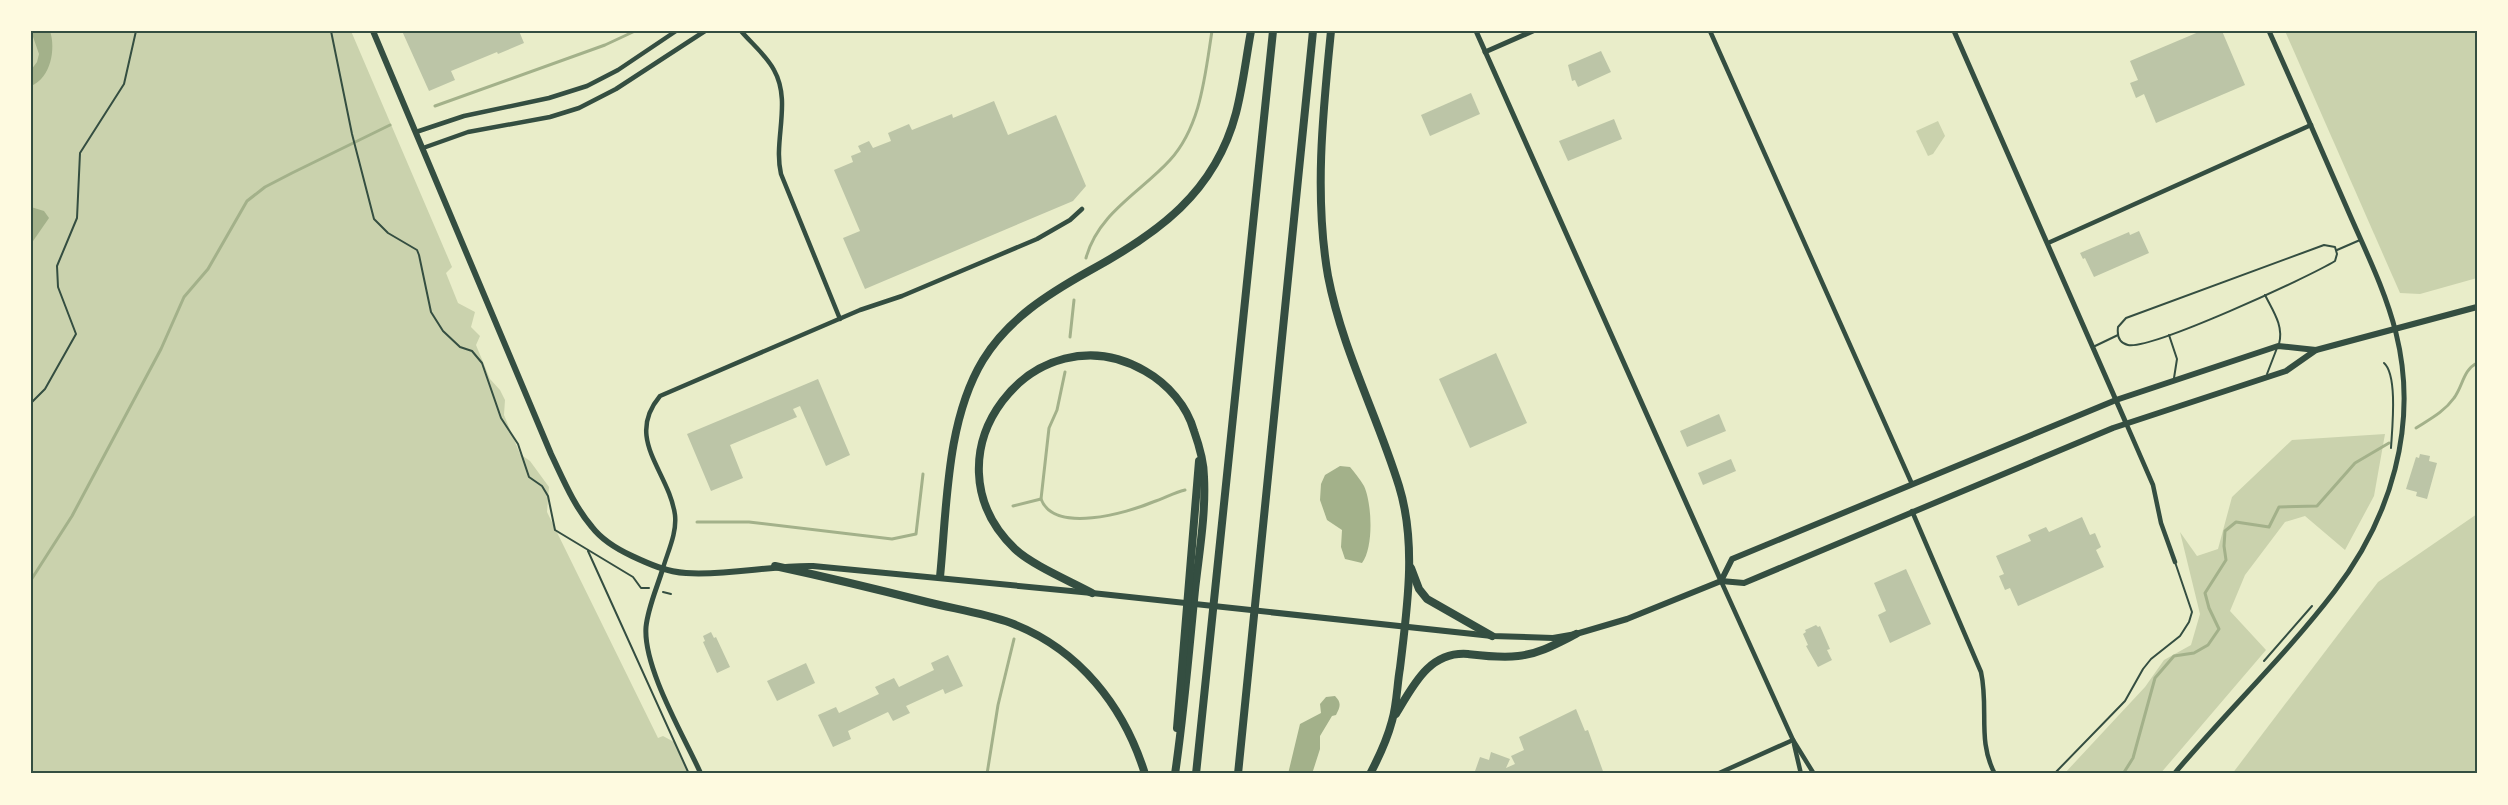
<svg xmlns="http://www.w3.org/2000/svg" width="2508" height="805" font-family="Jost,sans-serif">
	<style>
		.green { fill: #cad2ad }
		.water { fill: #a3b18a }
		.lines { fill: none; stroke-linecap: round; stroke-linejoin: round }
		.stream { stroke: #a3b18a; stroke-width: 3 }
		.building { fill: #bcc5a7 }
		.path { stroke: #344e41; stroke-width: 2 }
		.service { stroke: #344e41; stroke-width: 2 }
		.minor { stroke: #344e41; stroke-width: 4.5 }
		.tertiary { stroke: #344e41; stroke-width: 5 }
		.secondary { stroke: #344e41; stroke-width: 6 }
		.motorway { stroke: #344e41; stroke-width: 8 }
		.neatline { fill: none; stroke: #344e41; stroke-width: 2 }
	</style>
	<rect width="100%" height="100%" fill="#e9edc9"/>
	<g class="green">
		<path d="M31,31H351L452,267L446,273L458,303L475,312L471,327L480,336L476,345L490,379L500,390L505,400L504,415L520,454L530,461L549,487L547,512L658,738L663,736L674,742L688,774H31Z"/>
		<path d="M2285,31H2477V278L2420,294L2400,293Z"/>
		<path d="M1938,121L1945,136L1933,154L1928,156L1916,131Z"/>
		<path d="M2385,434L2374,496L2345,550L2305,516L2285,522L2245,575L2230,611L2266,650L2160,774H2064L2145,687L2164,660L2191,645L2200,614L2180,532L2197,556L2218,549L2232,497L2292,440Z"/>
		<path d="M2477,514V774H2232L2378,582Z"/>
	</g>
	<g class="water">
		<path d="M31,31H50C56,49 51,78 31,86V70L37,62L39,54Z"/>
		<path d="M31,207L44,211L49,218L31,244Z"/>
		<path d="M1340,466L1350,467C1355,473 1360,479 1364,486C1372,503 1374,547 1362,563L1345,559L1341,547L1342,530L1327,520L1320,500L1321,484L1325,475Z"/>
		<path d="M1335,696C1342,703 1340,707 1336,715L1332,716L1320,736V749L1312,774H1288L1300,724L1321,713L1320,704L1326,697Z"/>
	</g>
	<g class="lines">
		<g class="stream">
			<path d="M435,106L605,45L635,31"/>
			<path d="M1086,258C1098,213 1141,192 1170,160C1201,126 1205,75 1212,31"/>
			<path d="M1070,337L1074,300"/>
			<path d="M1065,372L1057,410L1049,428L1041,499C1054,534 1127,513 1153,502C1165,498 1173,493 1185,490"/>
			<path d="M2416,428C2430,419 2444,412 2454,398C2463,386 2463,370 2477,363"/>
			<path d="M1013,506L1041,499"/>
			<path d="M697,522H749L892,539L916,534L923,474"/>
			<path d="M31,580L72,516L161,349L184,297L208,269L247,201L265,187L292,173L390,125"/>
			<path d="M987,774L998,705L1014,639"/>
			<path d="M2123,774L2133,758L2155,678L2174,656L2194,653L2208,645L2219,629L2209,608L2205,593L2226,560L2224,546L2225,531L2236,522L2269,527L2279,507L2317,506L2355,463L2389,443"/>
		</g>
	</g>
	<g class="building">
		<path d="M402,31H519L524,43L498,54L497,52L451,71L455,80L429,91Z"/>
		<path d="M2201,31H2222L2245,85L2156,123L2144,94L2136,98L2130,83L2138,80L2130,61Z"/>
		<path d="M1601,51L1611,72L1578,87L1575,80L1572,81L1568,65Z"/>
		<path d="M1471,93L1480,114L1430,136L1421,115Z"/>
		<path d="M994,101L1008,135L1056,115L1086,186L1073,201L865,289L843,238L860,231L834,170L853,162L851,156L861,152L858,146L869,141L873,148L891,141L888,133L909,124L912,130L952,114L953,118Z"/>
		<path d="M1614,119L1622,139L1568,161L1559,141Z"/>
		<path d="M2139,231L2149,253L2094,277L2085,258L2083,259L2080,253L2129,232L2130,235Z"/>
		<path d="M1496,353L1527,423L1470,448L1439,379Z"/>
		<path d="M818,379L850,455L826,466L800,406L793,409L797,417L730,445L743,478L711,491L687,434Z"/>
		<path d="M1719,414L1726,431L1687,447L1680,431Z"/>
		<path d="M2420,454L2430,456L2429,461L2437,463L2427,499L2416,496L2417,492L2406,489L2416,457L2419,458Z"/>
		<path d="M1731,459L1736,471L1703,485L1698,473Z"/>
		<path d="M2082,517L2090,535L2095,533L2101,547L2096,550L2104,567L2018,606L2010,588L2005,590L1999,576L2004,574L1996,556L2031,541L2028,535L2046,527L2049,532Z"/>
		<path d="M1906,569L1931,624L1890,643L1878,615L1886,611L1874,583Z"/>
		<path d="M1816,625L1818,627L1820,626L1830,649L1827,650L1832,660L1818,667L1806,646L1808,645L1803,634L1806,632L1805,630Z"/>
		<path d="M711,632L714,638L716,637L730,667L717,673L703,642L705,641L703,636Z"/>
		<path d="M948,655L963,686L945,694L943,689L906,706L910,713L893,721L888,712L848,731L851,739L833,747L818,715L836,707L839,713L879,694L875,687L894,678L899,687L934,670L931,663Z"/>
		<path d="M806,663L815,683L777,701L767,681Z"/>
		<path d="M1576,709L1585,731L1588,730L1604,774H1474L1480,757L1489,760L1491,752L1510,759L1506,768L1515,764L1511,756L1524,750L1519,737Z"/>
	</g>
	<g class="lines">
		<g class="path">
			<path d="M331,31L352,134L374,219L388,233L417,250L419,255L431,312L443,331L460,347L472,351L482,363L501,418L518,444L529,477L542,486L548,496L555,530L633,577L641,588H649"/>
			<path d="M2384,363C2398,375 2392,430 2391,448"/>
			<path d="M31,403L45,389L76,334L58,287L57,266L77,218L80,153L124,84L136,31"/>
			<path d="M588,551L689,774"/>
			<path d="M663,592L671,594"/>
			<path d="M2264,661L2312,606"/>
		</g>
		<g class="service">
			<path d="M2324,245L2335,247L2337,254L2335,261C2309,277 2151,350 2128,345C2119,343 2117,335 2118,327L2126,318Z"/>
			<path d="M2337,250L2360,240"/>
			<path d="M2265,295C2273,311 2284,326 2279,344"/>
			<path d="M2169,335L2177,359L2174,378"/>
			<path d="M2093,347L2118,335"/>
			<path d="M2267,374L2277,348"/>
			<path d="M2054,774L2125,701L2143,669L2151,659L2180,636L2189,622L2192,612L2175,562"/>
		</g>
		<g class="minor">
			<path d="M741,31C752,44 766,55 774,70C792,102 773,141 781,174L840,319"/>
			<path d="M1710,31L1912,484"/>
			<path d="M416,132L464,116L549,98L587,86L618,70L676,31"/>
			<path d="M423,148L468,132L550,117L579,108L616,89L705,31"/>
			<path d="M2048,243L2311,125"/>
			<path d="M2126,423L2153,485L2161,523L2175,562"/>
			<path d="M1912,511L1981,672C1989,709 1977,741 1995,774"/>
			<path d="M663,568C668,551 677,533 675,515C669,471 624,439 660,396L860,310L902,296L1037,239L1070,220L1082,209"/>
			<path d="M1721,581L1793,740L1814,774"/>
			<path d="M1794,744L1801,774"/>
			<path d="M1717,774L1793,740"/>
		</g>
		<g class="tertiary">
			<path d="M1476,31L1721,581"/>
			<path d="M1954,31L2126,423"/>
			<path d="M1485,52L1533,31"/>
			<path d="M663,568C657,588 648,607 646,627C643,668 684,736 701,774"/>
			<path d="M2174,774C2226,712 2285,656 2334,592C2391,518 2419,425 2396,333C2385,289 2364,248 2346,206C2321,148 2295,89 2269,31"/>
		</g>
		<g class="secondary">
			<path d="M373,31L551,454C563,479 574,506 592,527C602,540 617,549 632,556C649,564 667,572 686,573C728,576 771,565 813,566L1092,593L1492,636L1553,638L1576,634L1627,619L1721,581L1744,583L2113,428L2286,371L2316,350L2477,307"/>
			<path d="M1721,581L1732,559L2116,400L2278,346L2316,350"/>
		</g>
		<g class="motorway">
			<path d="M1331,31C1323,111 1314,196 1328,276C1342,349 1377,415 1399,486C1417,544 1407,609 1400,668C1397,685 1397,704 1392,721C1387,740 1379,757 1370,774"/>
			<path d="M775,566C826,577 876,589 927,602C955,609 984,613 1011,623C1079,649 1124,706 1145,774"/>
			<path d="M1411,568L1419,589L1427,599L1492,636"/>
			<path d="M940,577C947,507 946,421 983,360C1008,319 1048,294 1089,271C1157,234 1215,193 1236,113C1243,86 1246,58 1251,31"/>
			<path d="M1092,593C1070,581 1032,565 1015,549C918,456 1035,307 1145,371C1168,384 1187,406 1194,431C1199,445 1204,463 1204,477C1206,514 1199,553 1195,590C1189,651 1184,713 1175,774"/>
			<path d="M1396,714C1413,686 1429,651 1468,654C1485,656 1501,658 1518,656C1539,654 1558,643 1576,634"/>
			<path d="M1177,728L1199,461"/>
			<path d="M1196,774L1273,31"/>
			<path d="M1238,774L1313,31"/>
		</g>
	</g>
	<rect width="2508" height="805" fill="none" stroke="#fefae0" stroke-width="65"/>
	<rect x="32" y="32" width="2444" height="740" class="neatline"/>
</svg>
